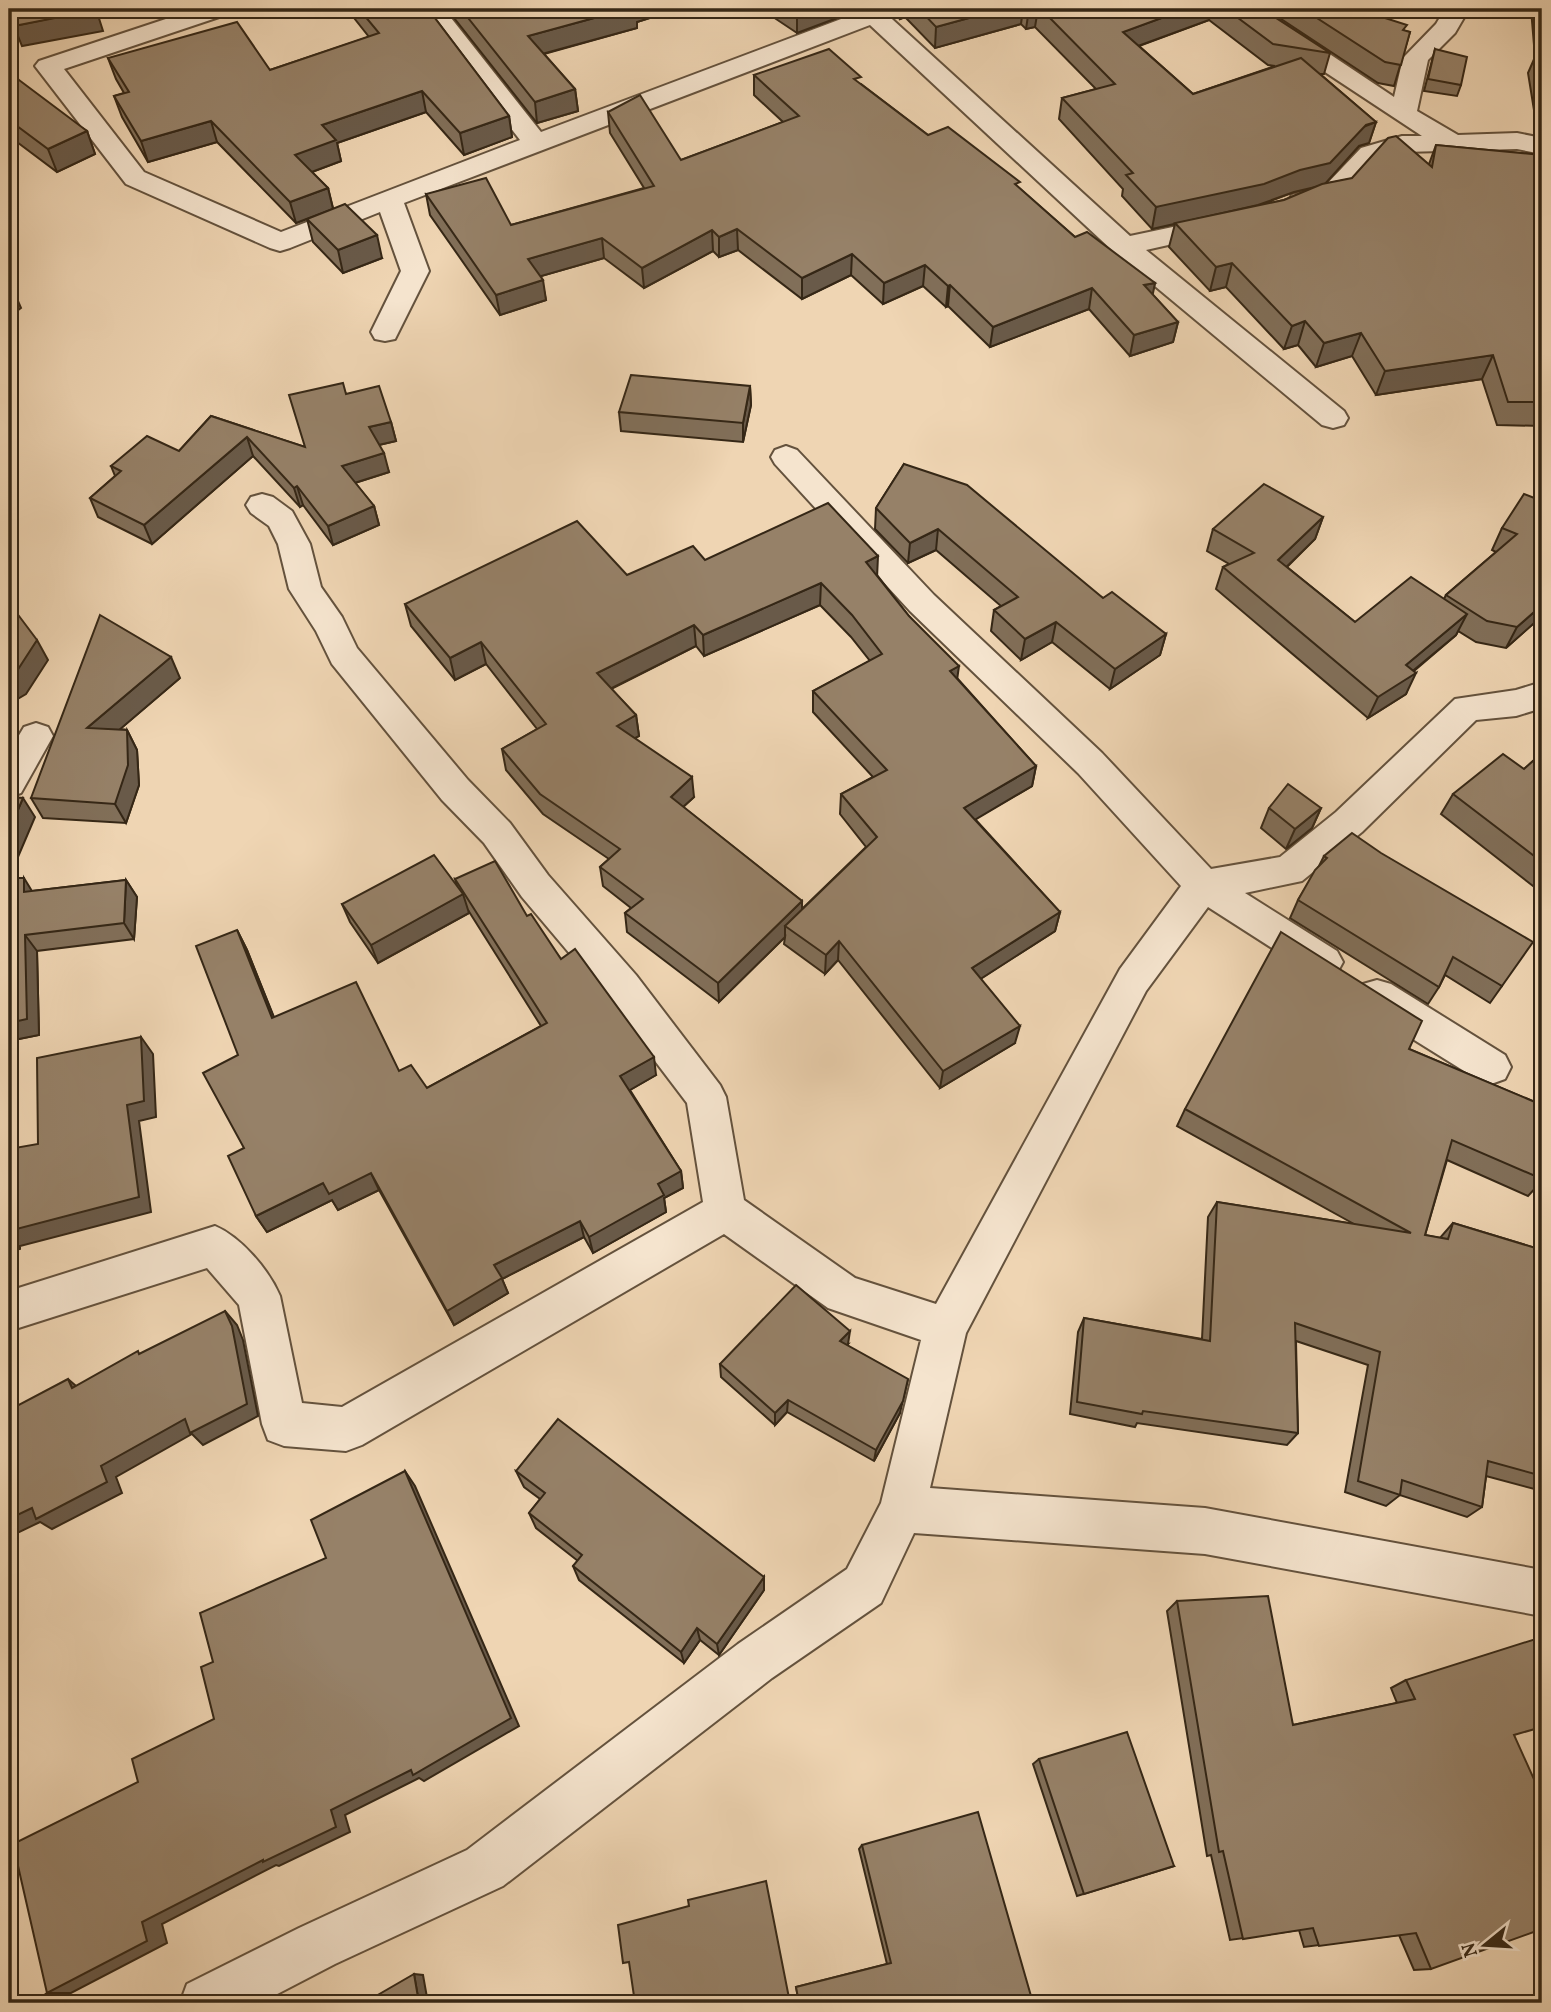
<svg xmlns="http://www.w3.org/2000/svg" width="1551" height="2012" font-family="Vollkorn,serif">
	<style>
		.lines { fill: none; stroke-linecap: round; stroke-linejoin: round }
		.minor-casing { stroke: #64523d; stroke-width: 4 }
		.minor { fill: #f5e4ce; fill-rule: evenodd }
		.wall { fill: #816f59; stroke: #352716; stroke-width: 2; fill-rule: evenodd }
		.shaded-wall { fill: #695a49; stroke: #352716; stroke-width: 2 }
		.building { fill: #968168; stroke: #352716; stroke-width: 2 }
	</style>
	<rect width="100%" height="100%" fill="#efd5b3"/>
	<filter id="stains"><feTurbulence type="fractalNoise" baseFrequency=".00286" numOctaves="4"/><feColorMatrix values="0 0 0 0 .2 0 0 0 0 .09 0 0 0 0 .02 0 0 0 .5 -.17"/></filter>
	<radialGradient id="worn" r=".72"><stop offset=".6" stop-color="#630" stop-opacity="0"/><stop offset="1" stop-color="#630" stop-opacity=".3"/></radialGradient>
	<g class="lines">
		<g class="minor-casing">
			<g id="minor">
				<path d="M196,9H231L228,14L64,69L144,172L281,232L520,140L419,9H444L541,132L857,13L855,9H881L1130,236L1225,216L1235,218L1239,224L1235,230L1146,250L1344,411L1348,418L1344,425L1333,428L1322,425L1114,252L870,25L404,203L429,271L395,339L385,341L375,339L371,332L401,271L380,212L290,248L280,251L270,248L126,184L35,66L39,61Z"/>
				<path d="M1234,9H1262L1394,97L1403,58L1436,24L1445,9H1469L1455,33L1428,60L1417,111L1458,135L1517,133L1542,138V154L1517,149L1404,152L1379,160L1344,199L1302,209L1292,207L1288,201L1292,195L1324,187L1361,148L1402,136H1422L1237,14Z"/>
				<path d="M786,446L797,450L934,595L1102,753L1211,869L1280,857L1336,812L1455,699L1516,690L1542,682V708L1516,716L1476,720L1362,832L1302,881L1245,893L1337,951L1343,962L1337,973L1324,978L1311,973L1208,907L1146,991L966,1333L930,1488L1205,1508L1542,1570V1616L1205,1554L914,1533L881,1603L772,1678L503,1886L335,1964L260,2003H180L187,1984L299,1928L467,1850L738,1644L847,1569L881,1503L921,1340L828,1308L724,1234L362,1445L346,1451L284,1446L268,1440L262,1424L239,1305L207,1268L9,1331V1291L215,1226C241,1237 269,1270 280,1296L302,1403L342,1407L703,1202L687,1103L608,999L522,897L484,843L442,800L332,664L316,631L289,589L278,544L269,526L251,513L246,505L251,497L262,494L273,497L292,511L310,544L321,587L342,617L357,648L468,780L510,823L548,875L636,975L720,1085L726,1097L744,1200L855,1278L936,1304L1120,969L1181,886L1078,773L910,611L775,464L771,457L775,450Z"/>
				<path d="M36,723L48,727L53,736L21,793L9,797V752L24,727Z"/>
				<path d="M1377,980L1391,984L1505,1055L1511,1067L1505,1079L1491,1084L1477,1079L1363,1008L1358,996L1363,984Z"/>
			</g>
		</g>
		<use href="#minor" class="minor"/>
	</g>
	<g class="wall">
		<path d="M347,9H428L509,116L512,137L464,155L426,112L337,143L341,161L312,172L328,188L333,208L382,258L343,273L313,242L307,219L296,223L217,142L148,162L122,117L114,96L124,93L116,79L108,58L270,70L369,37Z"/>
		<path d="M447,9H678L637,22V28L544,54L575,89L578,111L537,123Z"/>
		<path d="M761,9H853V12L797,33Z"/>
		<path d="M887,9H1262L1330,53L1324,74H1320L1376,122L1369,143L1359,146L1324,184L1429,164L1436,145L1542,155V426L1497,425L1482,379L1376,395L1352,356L1316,367L1298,345L1284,349L1226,287L1210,291L1169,247L1175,224L1152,229L1122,196L1123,189L1059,119L1062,98L1096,89L1035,27L1026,29L1021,24L935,48L905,17L900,19ZM1209,20L1268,65L1275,66L1193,94L1139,46ZM1319,186L1284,200L1260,205L1294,192Z"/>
		<path d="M1266,9H1357L1405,31L1410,32L1394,86L1378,83Z"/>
		<path d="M1531,9H1542V111L1534,110L1528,73L1535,57Z"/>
		<path d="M1435,49L1461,85L1457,96L1424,91Z"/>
		<path d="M754,75L861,84L928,135L1019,188L1075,237L1155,283L1152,294L1178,322L1173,342L1130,356L1089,309L990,347L948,306L946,307L923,286L883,304L851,275L802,299L738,250L719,257L713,251L644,288L604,258L541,276L546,300L500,315L430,215L426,194L511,225L644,188L610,133L608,112L681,160L783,122L754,95Z"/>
		<path d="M9,84L87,131L95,154L57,172L9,136Z"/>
		<path d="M750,386L751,405L743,442L621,431L619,412Z"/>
		<path d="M346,394L391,422L396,441L379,445L389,472L355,483L374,506L379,525L333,545L303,505L300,507L253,456L152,544L98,517L90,498L115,476L111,466L179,451L211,416L305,447Z"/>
		<path d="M904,464L1103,598L1166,634L1160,655L1110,689L1052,642L1021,660L991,631L994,610L1001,606L936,550L908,563L875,529L876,508Z"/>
		<path d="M1542,501V616L1506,648L1476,642L1458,631L1456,635L1414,671L1406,694L1368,718L1216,589L1223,567L1229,564L1207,551L1213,529L1323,517L1315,539L1287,567L1355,622L1444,599L1446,595L1496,552L1492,550L1502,528Z"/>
		<path d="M705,560L877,575L957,678L1036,766L1032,786L975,819L1060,912L1055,931L980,979L1015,1043L940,1088L838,960L825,974L784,944L785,937L719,1002L627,932L625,913L631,908L603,886L600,867L609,859L543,814L506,770L502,749L537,729L486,664L455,680L411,626L405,604L627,575ZM820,605L851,637L870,661L813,691V712L873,777L841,794L840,814L866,847L802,909V901L683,807L694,797L635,738L639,736L636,715L611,689L696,646L704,656Z"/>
		<path d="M180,678L120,729L127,730L137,750L139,785L126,823L43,818L31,798Z"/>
		<path d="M1542,753V893L1441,814L1453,794L1524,769Z"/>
		<path d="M1269,808H1321L1312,828L1286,849L1261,828Z"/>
		<path d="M1324,856L1502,986L1490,1003L1445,975L1439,987L1428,1004L1290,918L1298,900L1319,866Z"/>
		<path d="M455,879L527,916L561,959L656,1075L630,1090L681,1171L683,1188L664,1198L666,1212L593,1253L584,1237L502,1279L508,1293L454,1325L379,1190L338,1210L332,1200L267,1232L256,1216L244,1148L238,1055L237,930L247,950L274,1018L399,1071L427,1088L541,1026L468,910L469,913L378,963L350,922L342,904L457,886Z"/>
		<path d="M126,880L137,897L134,939L37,951L39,1035L9,1041L32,891Z"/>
		<path d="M1542,969V1000L1541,971Z"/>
		<path d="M1409,1049L1542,1105V1181L1528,1196L1447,1160L1425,1235L1440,1238L1453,1223L1542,1250V1491L1486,1476L1482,1507L1467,1517L1400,1495L1386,1506L1345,1492L1368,1365L1296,1341L1298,1433L1287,1445L1137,1423L1135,1427L1070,1414L1078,1332L1084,1318L1202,1339L1208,1217L1217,1202L1354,1224L1177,1126L1185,1109Z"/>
		<path d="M848,1344L847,1345L900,1413L874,1461L787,1412L775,1425L721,1377L720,1364Z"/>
		<path d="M516,1471L764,1577V1590L719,1655L700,1640L684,1663L579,1580L573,1566L578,1561L536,1528L529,1513L540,1499L524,1487Z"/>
		<path d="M1177,1601L1293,1725L1397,1703L1391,1688L1406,1680L1514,1736L1431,1969L1414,1970L1399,1935L1304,1947L1299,1930L1230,1940L1211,1855L1207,1856L1167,1611Z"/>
		<path d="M1039,1759L1174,1866L1077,1896L1033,1764Z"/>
		<path d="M862,1845L1033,2003H799L796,1987L887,1964L859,1849Z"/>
	</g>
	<g class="shaded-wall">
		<path d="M96,9L103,31L22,46L14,26Z"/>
		<path d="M627,9H678L637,22V28L531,57L528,36Z"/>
		<path d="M805,9H853V12L797,33V12Z"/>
		<path d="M900,9H906L905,17L900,19Z"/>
		<path d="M1002,9H1023L1021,24L935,48L936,27Z"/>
		<path d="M1029,9H1038L1035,27L1026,29Z"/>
		<path d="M1186,9H1211L1209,20L1119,53L1123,32Z"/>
		<path d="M575,89L578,111L537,123L535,102Z"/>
		<path d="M422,91L426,112L337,143L341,161L301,176L295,155L322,125Z"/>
		<path d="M509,116L512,137L464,155L460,133Z"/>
		<path d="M211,121L217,142L148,162L141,141Z"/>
		<path d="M1376,122L1369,143L1359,146L1324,185L1294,192L1258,205L1152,229L1156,207Z"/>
		<path d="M87,131L95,154L57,172L48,149Z"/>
		<path d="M328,188L333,209L296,223L290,202Z"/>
		<path d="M737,229L738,250L719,257V237Z"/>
		<path d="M712,230L713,251L644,288L642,268Z"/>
		<path d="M377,235L382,258L343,273L338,250Z"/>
		<path d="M602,238L604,258L531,279L528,259Z"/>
		<path d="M852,254L851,275L802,299V278Z"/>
		<path d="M1232,263L1226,287L1210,291L1216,267Z"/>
		<path d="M925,265L923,286L883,304L884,283Z"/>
		<path d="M543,280L546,300L500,315L496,295Z"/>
		<path d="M1155,283L1151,303L1144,285Z"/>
		<path d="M11,285L21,308L9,317V286Z"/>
		<path d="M950,285L948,306L946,307L948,286Z"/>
		<path d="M1092,288L1089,309L990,347L993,327Z"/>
		<path d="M1305,321L1298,345L1284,349L1292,326Z"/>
		<path d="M1178,322L1173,342L1130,356L1134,335Z"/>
		<path d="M1361,333L1352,356L1316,367L1324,343Z"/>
		<path d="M9,340L17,358L9,362Z"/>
		<path d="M1493,355L1482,379L1376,395L1385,371Z"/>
		<path d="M750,386L751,405L743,442V423Z"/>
		<path d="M391,422L396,441L374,446L369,427Z"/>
		<path d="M247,437L253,456L152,544L144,525Z"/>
		<path d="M384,453L389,472L348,485L342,466Z"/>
		<path d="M297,486L303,505L300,507L294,488Z"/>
		<path d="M374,506L379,525L333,545L328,526Z"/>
		<path d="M1323,517L1315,539L1271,582L1278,560Z"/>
		<path d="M938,529L936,550L908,563L910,543Z"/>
		<path d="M878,556L877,578L866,562Z"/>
		<path d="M821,583L820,605L704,656L703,635Z"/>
		<path d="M1542,605V616L1506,648L1517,627Z"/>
		<path d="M1467,614L1456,635L1397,684L1416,673L1406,694L1368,718L1378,697L1406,665Z"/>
		<path d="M1056,622L1052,642L1021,660L1025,639Z"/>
		<path d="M694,625L696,646L600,694L597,673Z"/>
		<path d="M1166,634L1160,655L1110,689L1115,669Z"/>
		<path d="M37,640L48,660L26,694L9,704V678Z"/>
		<path d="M481,642L486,664L455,680L450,658Z"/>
		<path d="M171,657L180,678L98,748L87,728Z"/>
		<path d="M959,666L956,687L950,671Z"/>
		<path d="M636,715L639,736L619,747L617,726Z"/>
		<path d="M127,730L137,750L139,785L126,823L115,804Z"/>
		<path d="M1036,766L1032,786L961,828L964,808Z"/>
		<path d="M692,777L694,797L672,817L671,797Z"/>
		<path d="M23,798L35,817L12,871L9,866V831Z"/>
		<path d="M1321,808L1312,828L1286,849L1295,829Z"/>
		<path d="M24,878L35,896L24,892Z"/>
		<path d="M126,880L137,897L134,939L124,923Z"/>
		<path d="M463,894L469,913L378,963L371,945Z"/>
		<path d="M802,901V920L785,926V937L719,1002L718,983Z"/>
		<path d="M1060,912L1055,931L968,987L972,968Z"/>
		<path d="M237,930L247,950L282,1037L272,1018Z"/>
		<path d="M25,935L37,951L39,1035L9,1041V1023Z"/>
		<path d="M839,941L838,960L825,974L826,955Z"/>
		<path d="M1020,1026L1015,1043L940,1088L943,1071Z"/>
		<path d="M141,1037L153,1054L156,1117L139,1121L151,1212L20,1246V1249L9,1251V1231L127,1105Z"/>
		<path d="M654,1057L656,1075L623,1094L620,1076Z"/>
		<path d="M681,1171L683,1188L664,1198L666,1212L593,1253L589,1237L658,1184Z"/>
		<path d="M371,1173L379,1190L338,1210L332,1200L267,1232L256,1216L323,1183Z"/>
		<path d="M580,1221L584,1237L502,1279L508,1293L454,1325L447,1311L494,1265Z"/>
		<path d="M225,1311L237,1325L243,1340L258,1416L203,1445L192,1434L116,1477L122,1493L52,1529L40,1522L9,1537V1519L101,1466Z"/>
		<path d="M850,1331L848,1344L839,1355L840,1341Z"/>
		<path d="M68,1379L83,1392L72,1388Z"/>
		<path d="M908,1379L900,1413L874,1461L876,1450Z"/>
		<path d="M788,1400L787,1412L775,1425V1413Z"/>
		<path d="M405,1471L415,1486L519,1726L424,1781L419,1778L345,1815L350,1832L279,1866L276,1865L162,1924L167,1943L71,1993H47L142,1922L331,1810Z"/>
		<path d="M764,1577V1590L719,1655L717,1644Z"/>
		<path d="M697,1628L700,1640L684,1663L681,1652Z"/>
		<path d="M414,1974L423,1975L428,2003H419Z"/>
	</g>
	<g class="building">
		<path d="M9,9H95L96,10L14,26Z"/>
		<path d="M359,9H428L509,116L460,133L422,91L322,125L336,140L295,155L328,188L290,202L211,121L141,141L114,96L129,92L108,58L237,22L270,70L379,33Z"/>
		<path d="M461,9H627L528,36L575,89L535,102Z"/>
		<path d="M793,9H805L797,12Z"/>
		<path d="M919,9H1002L936,27Z"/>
		<path d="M1041,9H1186L1123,32L1193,94L1301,58L1376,122L1366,125L1330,163L1300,170L1264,184L1156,207L1126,175L1133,173L1062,98L1115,84Z"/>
		<path d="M1226,9H1262L1330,53L1273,44Z"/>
		<path d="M1303,9H1357L1407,25L1403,30L1410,32L1401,65L1385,62Z"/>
		<path d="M829,49L861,77L854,79L928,135L948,127L1020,182L1015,184L1075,237L1087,232L1155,283L1144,285L1178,322L1134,335L1092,288L993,327L950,285L948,286L925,265L884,283L852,254L802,278L737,229L719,237L712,230L642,268L602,238L528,259L543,280L496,295L426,194L486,178L511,225L654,186L608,112L640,95L681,160L799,116L754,75Z"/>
		<path d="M1435,49L1467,57L1461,85L1428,79Z"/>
		<path d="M1537,51L1542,52V87Z"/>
		<path d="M19,80L87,131L48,149L9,120V84Z"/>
		<path d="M1396,136L1432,167L1436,145L1542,155V402H1508L1493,355L1385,371L1361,333L1324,343L1305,321L1292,326L1232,263L1216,267L1175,223L1284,200L1322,184L1352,178L1388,138Z"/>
		<path d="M345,204L377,235L338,250L307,219Z"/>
		<path d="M631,375L750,386L743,423L619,412Z"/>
		<path d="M343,383L346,394L379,386L391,422L369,427L384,453L342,466L374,506L328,526L297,486L294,488L247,437L144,525L90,498L121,471L111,466L147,436L179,451L211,416L305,447L289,395Z"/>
		<path d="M904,464L967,485L1103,598L1112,592L1166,634L1115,669L1056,622L1025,639L994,610L1018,597L938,529L910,543L876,508Z"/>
		<path d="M1264,484L1323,517L1278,560L1355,622L1411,577L1467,614L1406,665L1416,673L1378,697L1223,567L1254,553L1213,529Z"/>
		<path d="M1524,494L1542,501V605L1517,627L1487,621L1446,595L1517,534L1502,528Z"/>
		<path d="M828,503L878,556L866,562L909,616L959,666L950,671L1036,766L964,808L1060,912L972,968L1020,1026L943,1071L839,941L826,955L785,926L877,837L841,794L887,770L813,691L882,654L852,615L821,583L703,635L694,625L597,673L636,715L617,726L692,777L671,797L802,901L718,983L625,913L643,899L600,867L620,849L540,794L502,749L546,724L481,642L450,658L405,604L577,521L627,575L693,546L705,560Z"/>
		<path d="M13,608L37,640L15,674L9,678V610Z"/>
		<path d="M100,615L171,657L87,728L127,730L128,765L115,804L31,798Z"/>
		<path d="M1542,753V862L1453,794L1503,754L1524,769Z"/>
		<path d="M1288,784L1321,808L1295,829L1269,808Z"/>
		<path d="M9,797L23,798L9,831Z"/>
		<path d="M1352,833L1381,853L1533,942L1502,986L1453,957L1439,987L1298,900L1315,870L1327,858L1324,856Z"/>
		<path d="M434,855L463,894L371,945L342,904Z"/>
		<path d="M495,861L527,916L531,914L561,959L575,949L654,1057L620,1076L681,1171L658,1184L664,1195L589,1237L580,1221L494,1265L502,1278L447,1311L371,1173L329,1194L323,1183L256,1216L228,1156L244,1148L203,1073L238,1055L196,946L237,930L272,1018L356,982L399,1071L411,1065L427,1088L547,1023L455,879Z"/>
		<path d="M9,878H24V892L126,880L124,923L25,935L27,1019L9,1023Z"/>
		<path d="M1281,932L1422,1021L1409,1049L1542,1105V1179L1452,1140L1425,1235L1448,1239L1453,1223L1542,1250V1476L1488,1461L1482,1507L1402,1480L1400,1495L1358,1481L1380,1352L1295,1323L1298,1433L1143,1411L1142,1414L1077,1402L1084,1318L1210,1341L1217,1202L1411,1233L1185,1109Z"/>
		<path d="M141,1037L144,1101L127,1105L139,1197L9,1231V1149L38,1144L37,1058Z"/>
		<path d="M796,1285L850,1331L840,1341L908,1379L903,1401L876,1450L788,1400L775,1413L720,1364Z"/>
		<path d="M225,1311L232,1326L247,1404L190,1433L185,1419L101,1466L107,1482L36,1519L32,1508L9,1519V1410L68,1379L72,1388L138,1351L139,1354Z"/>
		<path d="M558,1419L764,1577L717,1644L697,1628L681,1652L573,1566L582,1555L529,1513L545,1493L516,1471Z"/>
		<path d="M405,1471L511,1718L413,1775L411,1770L331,1810L336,1827L263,1862V1860L142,1922L147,1941L47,1993L13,1844L138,1782L132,1759L214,1719L201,1667L213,1662L200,1613L326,1558L311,1520Z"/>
		<path d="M1268,1596L1293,1725L1415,1699L1406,1680L1542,1637V1727L1514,1735L1542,1797V1929L1431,1969L1416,1933L1319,1946L1313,1928L1243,1939L1223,1851L1219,1852L1177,1601Z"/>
		<path d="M1127,1732L1174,1866L1084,1894L1039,1759Z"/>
		<path d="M978,1812L1033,2003H799L796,1987L891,1963L862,1845Z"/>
		<path d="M766,1881L790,2003H635L629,1962L623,1963L618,1925L689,1906L688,1900Z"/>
		<path d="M414,1974L419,2003H364Z"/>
	</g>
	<rect width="1551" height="2012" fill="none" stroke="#efd5b3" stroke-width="35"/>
	<rect x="10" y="10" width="1530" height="1991" fill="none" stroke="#352716" stroke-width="3.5"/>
	<rect x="18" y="18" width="1516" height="1977" fill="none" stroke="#352716" stroke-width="2"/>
	<g transform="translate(1485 1945) rotate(252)" stroke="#f5e4ce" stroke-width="5" paint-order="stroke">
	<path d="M0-5L12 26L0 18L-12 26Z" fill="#352716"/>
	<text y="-10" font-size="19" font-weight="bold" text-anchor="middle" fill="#352716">N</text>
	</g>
	<rect width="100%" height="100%" filter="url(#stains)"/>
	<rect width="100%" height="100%" fill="url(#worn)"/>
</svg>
